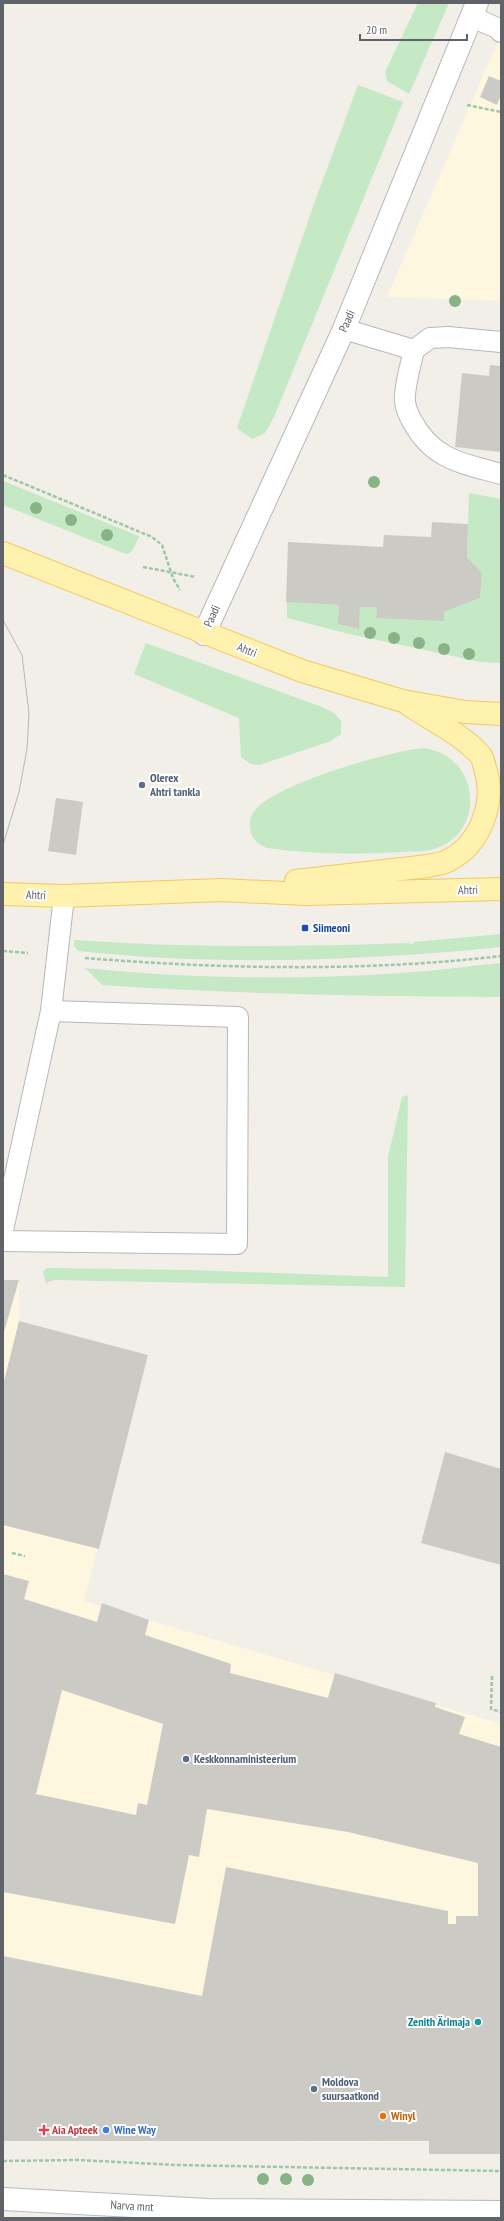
<svg xmlns="http://www.w3.org/2000/svg" width="504" height="2221" font-family="'PT Sans Narrow',sans-serif">
	<style>
		.commercial { fill: #fef7e0 }
		.green { fill: #c5e8c5 }
		.building { fill: #cccac5; fill-rule: evenodd }
		.lines { fill: none; stroke-linecap: round; stroke-linejoin: round }
		.lane-casing { stroke: #b5b8bc; stroke-width: 22 }
		.street-casing { stroke: #b5b8bc; stroke-width: 24 }
		.secondary-casing { stroke: #b6babf; stroke-width: 24 }
		.primary-casing { stroke: #f2c960; stroke-width: 24 }
		.path { stroke: #9cc7a9; stroke-width: 2.5; stroke-dasharray: 4 2; stroke-linecap: butt }
		.lane { stroke: #fff; stroke-width: 20 }
		.street { stroke: #fff; stroke-width: 22 }
		.secondary { stroke: #fff; stroke-width: 22 }
		.primary { stroke: #fff2af; stroke-width: 22 }
		.tram { stroke: #b6b7b8; stroke-width: 1 }
		.tree { fill: #89b387 }
		.service-dot { fill: #5c6f8a; stroke: #fff; stroke-width: 1.5 }
		.transit-dot { fill: #1a4fb4; stroke: #fff; stroke-width: 1.5 }
		.culture-dot { fill: #0f9aa8; stroke: #fff; stroke-width: 1.5 }
		.food-dot { fill: #e8710a; stroke: #fff; stroke-width: 1.5 }
		.health-dot { fill: #e0444e; stroke: #fff; stroke-width: 1.5 }
		.shop-dot { fill: #3f7fe0; stroke: #fff; stroke-width: 1.5 }
		.labels { text-anchor: middle; stroke-width: 4; stroke-linejoin: round; paint-order: stroke }
		.street-label { font-size: 12px; fill: #5f6368; stroke: #fff }
		.service-label { font-size: 12px; font-weight: bold; fill: #4e5e75; stroke: #fff; text-anchor: start }
		.transit-label { font-size: 12px; font-weight: bold; fill: #164399; stroke: #fff; text-anchor: start }
		.culture-label { font-size: 12px; font-weight: bold; fill: #0d838f; stroke: #fff; text-anchor: end }
		.food-label { font-size: 12px; font-weight: bold; fill: #c56008; stroke: #fff; text-anchor: start }
		.health-label { font-size: 12px; font-weight: bold; fill: #be3a42; stroke: #fff; text-anchor: start }
		.shop-label { font-size: 12px; font-weight: bold; fill: #366cbe; stroke: #fff; text-anchor: start }
	</style>
	<rect width="100%" height="100%" fill="#f1efe8"/>
	<g class="commercial">
		<path d="M501,35V301L387,297L468,110Z"/>
		<path d="M3,1280H19V1321L148,1355L84,1601L501,1724V2140L432,2142L3,2141Z"/>
	</g>
	<g class="green">
		<path d="M418,3H449L409,94L387,81L385,72Z"/>
		<path d="M358,85L403,102L274,417L265,433L252,439L237,428L315,201Z"/>
		<path d="M3,481L139,536V537L132,551L128,554L123,553L3,505Z"/>
		<path d="M469,493L501,499V663L481,662L349,634L287,618V602L339,605V624L358,629L360,607H377L376,618L444,612L480,598L482,573L467,557Z"/>
		<path d="M146,643L322,707L334,713L341,721V734L331,741L259,765L251,764L241,757L239,718L134,674Z"/>
		<path d="M424,748C482,756 487,837 430,850C421,852 410,851 400,852C356,855 310,854 267,848C258,845 251,838 250,828C249,821 251,814 256,809C279,783 389,751 424,748Z"/>
		<path d="M501,934V947C361,961 218,966 78,951L74,946V940C186,948 297,947 409,943L412,945L414,942Z"/>
		<path d="M501,963V997H497C365,996 233,994 102,985L85,968C190,979 296,980 402,973C435,971 468,966 501,963Z"/>
		<path d="M408,1095L405,1287L54,1280L46,1283L43,1272L47,1268L188,1270L388,1277V1157L402,1097Z"/>
	</g>
	<g class="building">
		<path d="M489,76L501,81V95L497,105L480,97Z"/>
		<path d="M490,365L501,366V452L455,447L462,373L489,376Z"/>
		<path d="M432,522L468,524L467,557L482,573L480,598L444,612V621L376,618L377,607H360L359,629L338,624L339,605L286,602L288,542L383,547L384,535L431,537Z"/>
		<path d="M56,798L83,802L76,855L48,851Z"/>
		<path d="M3,1280H19L3,1335Z"/>
		<path d="M19,1321L148,1355L99,1549L3,1525V1385Z"/>
		<path d="M445,1452L501,1469V1565L421,1543Z"/>
		<path d="M3,1574L29,1581L24,1599L97,1622L102,1603L149,1620L145,1635L231,1664L230,1673L328,1698L335,1673L436,1703L435,1707L465,1717L459,1734L501,1747V2154H429V2141H3V1956L202,1996L226,1867L448,1911V1924H456V1916H478V1863L348,1832L207,1809L199,1857L189,1855L175,1924L3,1892ZM62,1690L163,1724L147,1805L138,1803L136,1815L36,1794Z"/>
	</g>
	<g class="lines">
		<g class="lane-casing">
			<g id="lane">
				<path d="M472,17L497,28L501,32"/>
				<path d="M344,329L414,350L430,338L448,337L501,342"/>
				<path d="M414,350C411,364 406,380 405,395C404,403 408,414 412,421C433,460 462,463 501,474"/>
				<path d="M3,1230L51,1011L64,896"/>
				<path d="M3,1241L237,1244L238,1017L51,1011"/>
			</g>
		</g>
		<g class="street-casing">
			<path id="street" d="M204,634L344,329L477,3"/>
		</g>
		<g class="secondary-casing">
			<path id="secondary" d="M3,2199L208,2210L501,2212"/>
		</g>
		<g class="primary-casing">
			<g id="primary">
				<path d="M3,553L302,671L403,701L465,712L501,714"/>
				<path d="M296,881L428,866C435,864 443,864 449,860C481,844 496,801 485,768C484,764 483,759 481,756C467,738 429,718 409,705"/>
				<path d="M3,894L64,896L221,890L306,894L501,889"/>
			</g>
		</g>
		<g class="path">
			<path d="M467,105L501,112"/>
			<path d="M3,475L152,537L162,545L173,578L180,590"/>
			<path d="M143,567L196,577"/>
			<path d="M3,951L28,953"/>
			<path d="M85,958C223,969 364,972 501,956"/>
			<path d="M12,1553L25,1556"/>
			<path d="M492,1676L491,1709L501,1712"/>
			<path d="M3,2161L78,2160L177,2165L501,2171"/>
		</g>
		<use href="#lane" class="lane"/>
		<use href="#street" class="street"/>
		<use href="#secondary" class="secondary"/>
		<use href="#primary" class="primary"/>
		<path class="tram" d="M3,620L22,655L29,713L27,749L19,792L3,845"/>
	</g>
	<g class="tree">
		<circle cx="455" cy="301" r="6"/>
		<circle cx="374" cy="482" r="6"/>
		<circle cx="36" cy="508" r="6"/>
		<circle cx="71" cy="520" r="6"/>
		<circle cx="107" cy="535" r="6"/>
		<circle cx="370" cy="633" r="6"/>
		<circle cx="394" cy="638" r="6"/>
		<circle cx="419" cy="643" r="6"/>
		<circle cx="444" cy="649" r="6"/>
		<circle cx="469" cy="654" r="6"/>
		<circle cx="263" cy="2179" r="6"/>
		<circle cx="286" cy="2179" r="6"/>
		<circle cx="308" cy="2180" r="6"/>
	</g>
	<g class="service-dot">
		<circle cx="142" cy="785" r="4"/>
		<circle cx="186" cy="1759" r="4"/>
		<circle cx="314" cy="2089" r="4"/>
	</g>
	<rect class="transit-dot" x="301" y="924" width="8" height="8" rx="2"/>
	<circle class="culture-dot" cx="478" cy="2022" r="4"/>
	<circle class="food-dot" cx="383" cy="2116" r="4"/>
	<path class="health-dot" d="M42 2124h4v4h4v4h-4v4h-4v-4h-4v-4h4z"/>
	<circle class="shop-dot" cx="106" cy="2130" r="4"/>
	<g class="labels">
		<g class="street-label">
			<text transform="translate(347 321) rotate(-67)" y="4">Paadi</text>
			<text transform="translate(212 616) rotate(-66)" y="4">Paadi</text>
			<text transform="translate(247 650) rotate(21)" y="4">Ahtri</text>
			<text transform="translate(468 890) rotate(-1)" y="4">Ahtri</text>
			<text transform="translate(36 895) rotate(2)" y="4">Ahtri</text>
			<text transform="translate(132 2206) rotate(3)" y="4">Narva mnt</text>
		</g>
		<g class="service-label">
			<text x="150" y="782">Olerex<tspan x="150" dy="14">Ahtri tankla</tspan></text>
			<text x="194" y="1763">Keskkonnaministeerium</text>
			<text x="322" y="2086">Moldova<tspan x="322" dy="14">suursaatkond</tspan></text>
		</g>
		<g class="transit-label">
			<text x="313" y="932">Siimeoni</text>
		</g>
		<g class="culture-label">
			<text x="470" y="2026">Zenith Ärimaja</text>
		</g>
		<g class="food-label">
			<text x="391" y="2120">Winyl</text>
		</g>
		<g class="health-label">
			<text x="52" y="2134">Aia Apteek</text>
		</g>
		<g class="shop-label">
			<text x="114" y="2134">Wine Way</text>
		</g>
	</g>
	<rect width="504" height="2221" fill="none" stroke="#5f6368" stroke-width="8"/>
	<path d="M360 34v6h107v-6" fill="none" stroke="#5f6368" stroke-width="2"/>
	<text x="366" y="34" font-size="12" fill="#5f6368" stroke="#ffffff" stroke-width="3" paint-order="stroke">20 m</text>
</svg>
